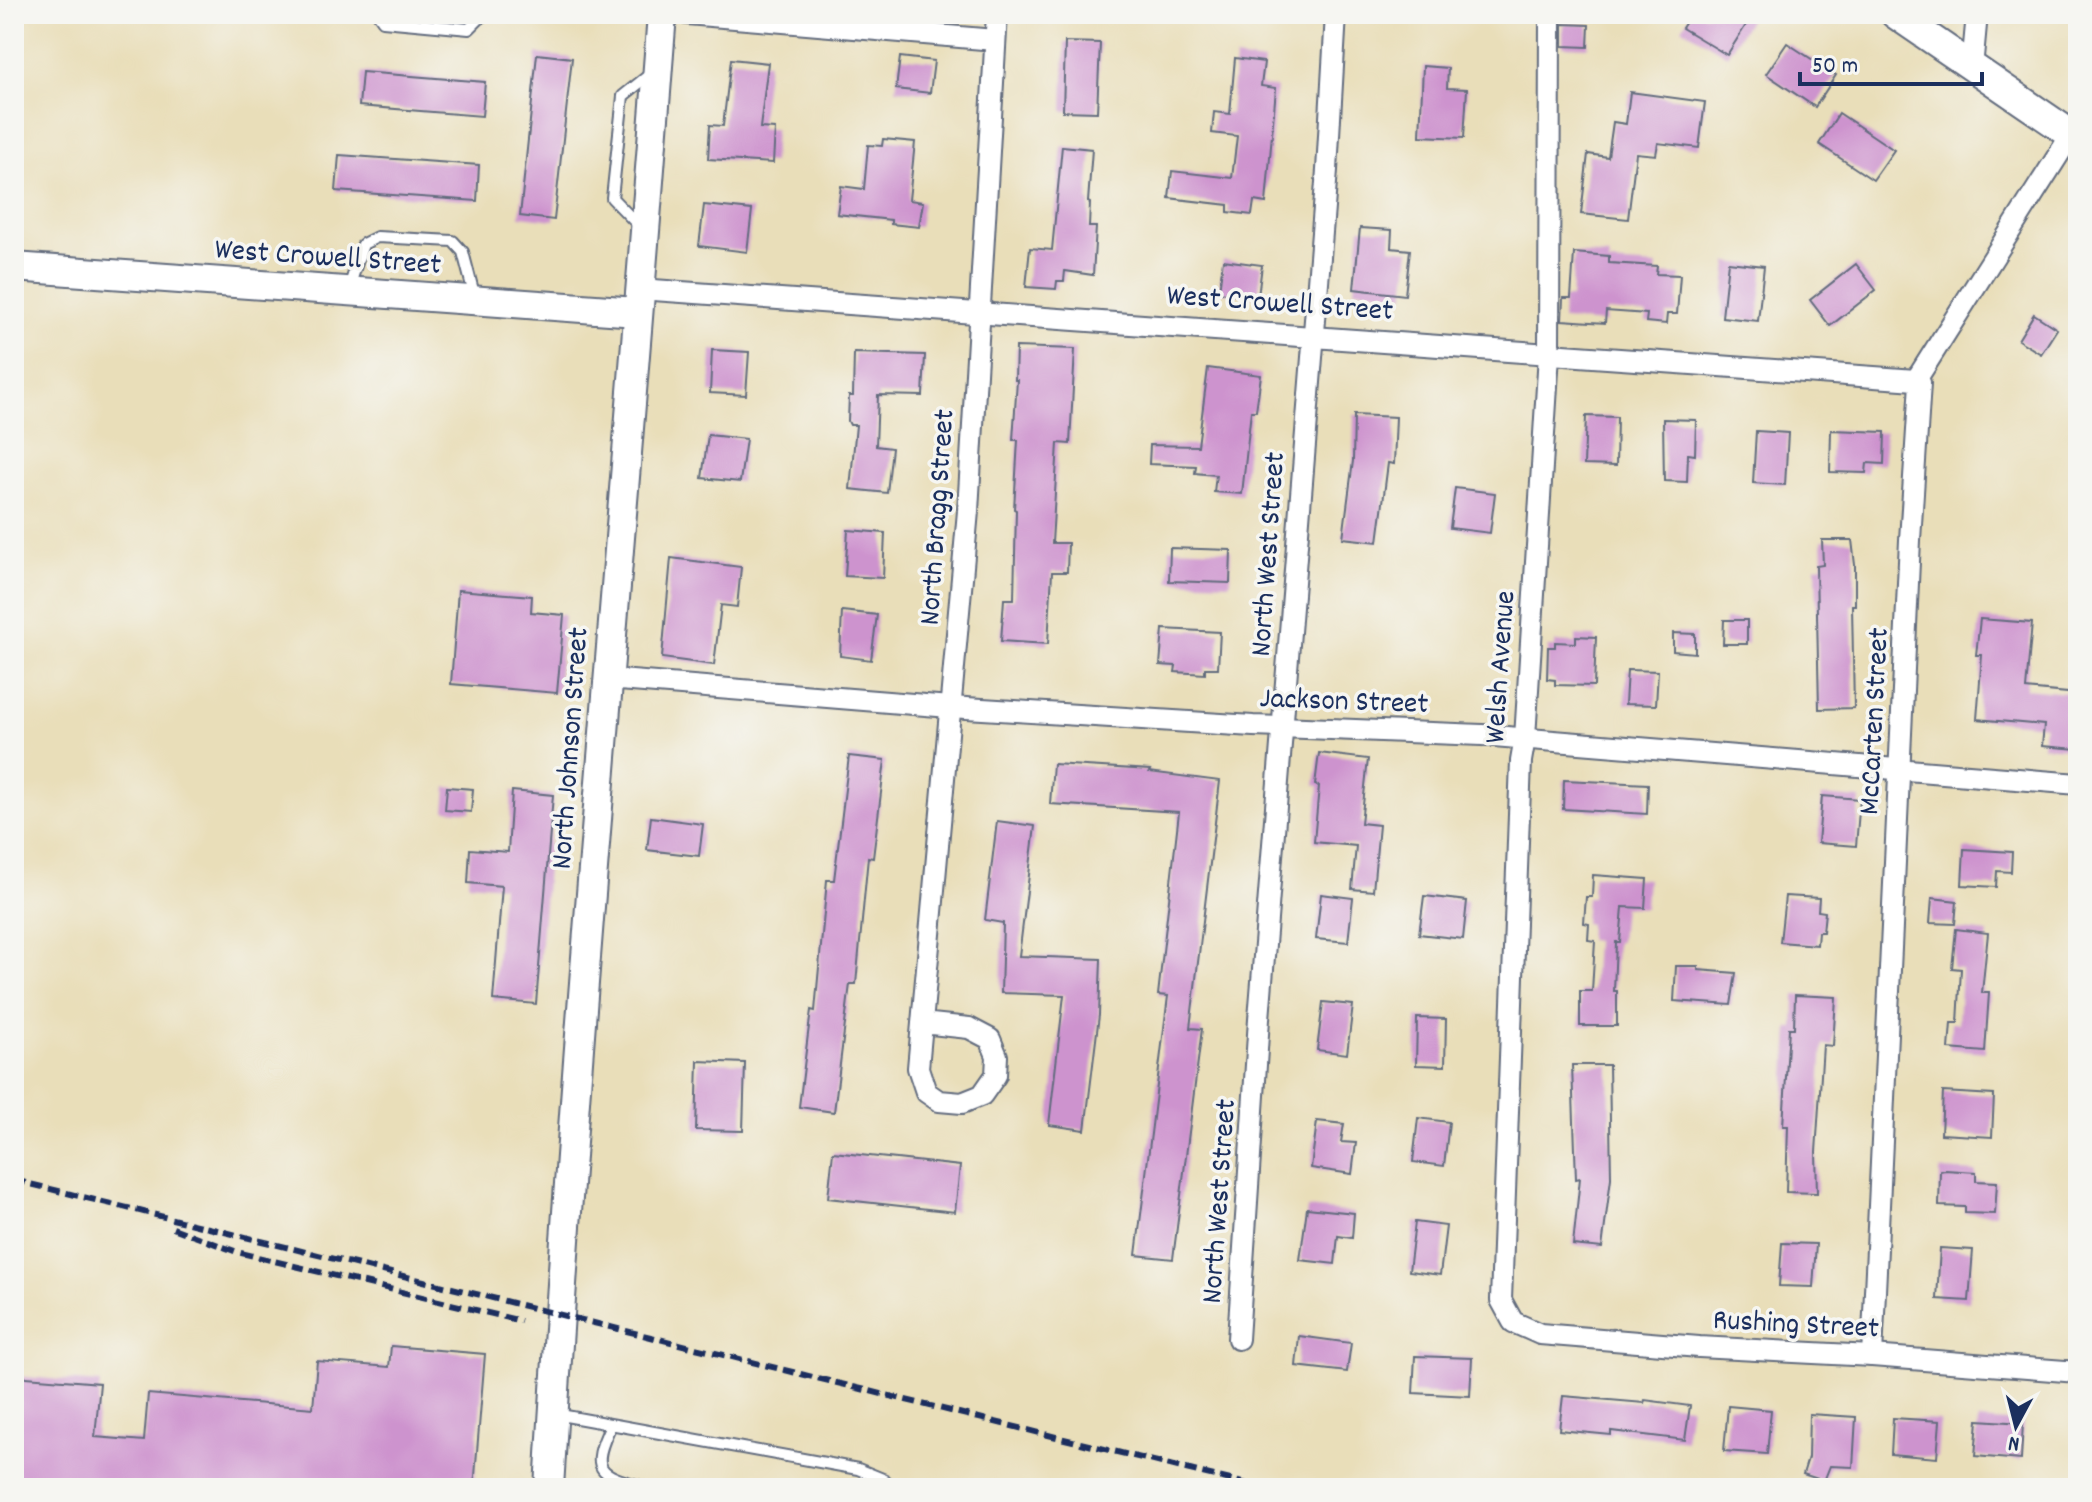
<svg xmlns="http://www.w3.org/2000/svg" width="2092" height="1502" font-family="Dekko,sans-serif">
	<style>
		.building { fill: #cd93ce }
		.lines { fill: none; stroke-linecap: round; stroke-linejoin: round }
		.lane-casing { stroke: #636c7e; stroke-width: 14 }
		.street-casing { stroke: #636c7e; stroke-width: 24 }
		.secondary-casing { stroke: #636c7e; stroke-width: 32 }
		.lane { stroke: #fff; stroke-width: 10 }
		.street { stroke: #fff; stroke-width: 20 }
		.secondary { stroke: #fff; stroke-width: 28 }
		.rail { stroke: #1b2f5e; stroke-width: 6; stroke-dasharray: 12 6; stroke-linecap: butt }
		.labels { text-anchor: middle; stroke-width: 7; stroke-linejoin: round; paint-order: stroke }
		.street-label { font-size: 30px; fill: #1b2f5e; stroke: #f6f6f2 }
	</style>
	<rect width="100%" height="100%" fill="#f6f6f2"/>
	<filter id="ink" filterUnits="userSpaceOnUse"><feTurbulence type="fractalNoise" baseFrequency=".0125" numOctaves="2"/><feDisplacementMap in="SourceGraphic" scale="16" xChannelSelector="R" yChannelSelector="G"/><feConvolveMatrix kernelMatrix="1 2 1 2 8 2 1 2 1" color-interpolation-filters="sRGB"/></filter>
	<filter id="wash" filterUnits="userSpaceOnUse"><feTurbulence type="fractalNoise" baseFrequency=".006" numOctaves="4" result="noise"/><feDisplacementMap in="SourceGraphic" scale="32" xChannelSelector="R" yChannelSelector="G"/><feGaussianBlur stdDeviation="1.8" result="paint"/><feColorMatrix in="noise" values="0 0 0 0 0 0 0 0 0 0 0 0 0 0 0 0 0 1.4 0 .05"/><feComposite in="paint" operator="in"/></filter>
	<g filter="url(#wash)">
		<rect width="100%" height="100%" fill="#e9deb9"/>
		<g id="blocks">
			<g class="building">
				<path d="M1691,14H1753L1727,55L1682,28Z"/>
				<path d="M1563,24L1589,25L1588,47L1563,46Z"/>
				<path d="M1065,42L1100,43L1097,112L1063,111Z"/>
				<path d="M1787,43L1836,75L1815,107L1766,74Z"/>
				<path d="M537,54L572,58L554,220L520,216Z"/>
				<path d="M900,57L934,61L930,93L896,89Z"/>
				<path d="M1235,58L1264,62L1261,86L1276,88L1266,203L1254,201L1252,215L1228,212V205L1169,198L1172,171L1232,178L1237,136L1212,133L1214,112L1230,114Z"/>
				<path d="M731,59L768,63L760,128L775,129L773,163L708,159L710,125L723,126Z"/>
				<path d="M1423,66L1448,68L1447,88L1467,89L1464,138L1420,136Z"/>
				<path d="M362,72L485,82L482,116L359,106Z"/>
				<path d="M1630,92L1705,102L1699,148L1658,143L1656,155L1636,153L1628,219L1581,214L1588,154L1608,157L1613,122L1626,124Z"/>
				<path d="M1839,113L1894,150L1873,180L1819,144Z"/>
				<path d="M883,139L915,142L909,200L923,202L919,227L891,224V220L837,214L841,186L864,189L868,145L882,146Z"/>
				<path d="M1062,146L1092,149L1088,202L1090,203L1089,227H1096L1093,275L1065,271L1064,281H1057L1056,289L1026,287L1030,248L1052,250Z"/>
				<path d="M339,155L479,165L477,201L336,191Z"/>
				<path d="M704,205L752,210L747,252L699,246Z"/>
				<path d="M1360,228L1392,230L1391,248L1410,250L1405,295L1354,289Z"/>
				<path d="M1574,253L1609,256V263L1657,266L1656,274L1680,275L1677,314H1667L1666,324L1646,322L1647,314L1606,311L1605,323L1562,320L1563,298H1571Z"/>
				<path d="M1223,260L1262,265L1258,297L1219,292Z"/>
				<path d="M1728,262L1764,266L1758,321L1722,317Z"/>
				<path d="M1856,264L1876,290L1830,326L1810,300Z"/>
				<path d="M2034,314L2057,329L2041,354L2018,340Z"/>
				<path d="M1016,347L1075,349L1070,444L1058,443L1052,543H1068L1067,572H1052L1048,644L1001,641L1004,599H1014L1016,510L1014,509L1018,440H1013L1017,380H1015Z"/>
				<path d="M712,350L749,352L746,395L710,393Z"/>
				<path d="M854,353L925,355L923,396L878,395L876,446L892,448L887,493L850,489L856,425H850L848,421L849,396H853Z"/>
				<path d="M1208,368L1261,375L1256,411H1251L1242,494L1214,492L1216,475L1195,473L1196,466L1149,464L1150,445L1198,446Z"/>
				<path d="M1354,415L1396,417L1394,464L1388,463L1378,542L1343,538L1353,461Z"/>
				<path d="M1586,416L1617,417L1616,466L1584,465Z"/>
				<path d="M1663,419L1696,420L1695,455L1688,454L1687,482L1664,481Z"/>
				<path d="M1831,430L1885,432L1884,464L1867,463L1866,473L1830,472Z"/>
				<path d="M1756,431L1788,433L1785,485L1753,483Z"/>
				<path d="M708,435L746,439L740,482L702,478Z"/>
				<path d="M1455,488L1495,493L1490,533L1450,528Z"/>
				<path d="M848,530L885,533L883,578L845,576Z"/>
				<path d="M1822,540H1852L1855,565V605H1852L1854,708L1819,709L1816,566L1823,565Z"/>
				<path d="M1170,548L1231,550L1230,583L1169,581Z"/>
				<path d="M671,558L741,567L737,607L721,605L714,665L662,658Z"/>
				<path d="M458,590L532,596L531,612L564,615L557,693L451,684Z"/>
				<path d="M842,611L877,615L871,660L840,656Z"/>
				<path d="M1980,619L2032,623L2026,689L2078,694L2077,749L2042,746L2044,725L1977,719L1982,655H1976Z"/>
				<path d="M1724,620H1747V644H1723Z"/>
				<path d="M1163,629L1220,632L1218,668H1205V674L1175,672L1176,666L1160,665Z"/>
				<path d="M1673,633L1695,634V653L1673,651Z"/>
				<path d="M1576,636L1596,637L1594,686L1555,685V680L1547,679L1548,647H1555V642L1576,643Z"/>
				<path d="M1627,670L1658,671L1656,705L1625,704Z"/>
				<path d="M1319,753L1368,759L1361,823L1379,825L1373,891L1352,889L1356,846L1314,842L1319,786L1315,785Z"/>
				<path d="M849,756L885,760L873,858L868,857L856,984H850L834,1112L799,1107L811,1010L815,1011L827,880H834Z"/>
				<path d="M1053,764L1150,770L1149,772L1220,781L1190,1028L1202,1029L1173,1259L1136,1255L1168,996L1158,995L1179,812L1050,804Z"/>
				<path d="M1564,780L1648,784L1647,814L1563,809Z"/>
				<path d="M447,787L473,789L471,812L445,810Z"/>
				<path d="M512,791L553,795L536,1004L493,1000L502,886L468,883L470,849L508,852Z"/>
				<path d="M1822,796L1860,799L1856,846L1818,843Z"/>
				<path d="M651,817L703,824L699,856L647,850Z"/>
				<path d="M997,821L1035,826L1019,956L1101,959L1099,1015L1085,1130L1049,1125L1064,995L1001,993L1003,923L985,920Z"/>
				<path d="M1964,849L2012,852L2011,872L1997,871L1996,887L1962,885Z"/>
				<path d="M1593,875L1647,879L1645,908L1623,907L1620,942H1616L1614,991H1617V1026H1580V991H1592L1595,941L1588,940L1589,924L1584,923L1586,897H1592Z"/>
				<path d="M1321,894L1353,898L1348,942L1316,939Z"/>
				<path d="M1424,896L1467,901L1463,939L1419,934Z"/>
				<path d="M1785,896L1819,898L1818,911L1825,912L1823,932H1818L1817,945L1780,942Z"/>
				<path d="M1932,898L1957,901L1955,924L1930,923Z"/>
				<path d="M1956,929L1988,933L1982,993H1989L1985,1052L1949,1049L1951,1023H1958L1961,969L1952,968Z"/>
				<path d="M1676,966H1698V970L1736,973L1731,1005L1674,1001Z"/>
				<path d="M1795,995L1836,997L1833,1046L1823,1045L1816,1152L1817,1193L1786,1192L1788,1126H1783L1789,1028H1794Z"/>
				<path d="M1323,1002L1353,1005L1347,1054L1317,1050Z"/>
				<path d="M1417,1018L1446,1019L1445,1066L1416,1065Z"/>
				<path d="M698,1061L745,1063L743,1131L696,1130Z"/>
				<path d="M1572,1065H1609L1611,1178L1602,1248L1573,1245L1580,1178L1576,1179Z"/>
				<path d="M1943,1092L1994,1095L1992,1137L1941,1134Z"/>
				<path d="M1418,1118L1449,1122L1444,1166L1413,1162Z"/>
				<path d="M1317,1121L1344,1124L1341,1142L1356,1143L1352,1174L1311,1168Z"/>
				<path d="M833,1152L960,1166L955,1212L828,1198Z"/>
				<path d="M1945,1170L1976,1172V1181L1997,1182L1995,1214L1965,1213V1207L1939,1206L1940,1171Z"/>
				<path d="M1307,1208L1354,1213L1352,1238L1338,1236L1335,1264L1300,1260Z"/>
				<path d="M1415,1222L1446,1226L1440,1275L1409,1271Z"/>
				<path d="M1782,1243L1816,1244L1813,1287L1779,1286Z"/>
				<path d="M1940,1248L1973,1250L1969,1301L1937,1299Z"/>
				<path d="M1299,1336L1351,1343L1347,1372L1296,1366Z"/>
				<path d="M391,1346L485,1354L474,1488H14V1376L100,1383L95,1437L144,1441L148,1394L313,1408L317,1361L389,1367Z"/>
				<path d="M1415,1356L1472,1358L1470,1396L1413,1393Z"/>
				<path d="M1563,1396L1644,1403L1645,1400L1690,1406L1685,1440L1611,1431V1435L1559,1430Z"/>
				<path d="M1728,1406L1771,1410L1767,1454L1724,1451Z"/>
				<path d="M1809,1414L1856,1417L1853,1467L1830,1466L1824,1481L1803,1474L1808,1458Z"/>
				<path d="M1893,1418L1940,1421L1937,1458L1891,1454Z"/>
				<path d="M1978,1420L2023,1423L2021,1460L1975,1456Z"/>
			</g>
		</g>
	</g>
	<g filter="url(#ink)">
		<use href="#blocks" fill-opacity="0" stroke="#636c7e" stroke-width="2"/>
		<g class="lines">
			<g class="lane-casing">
				<g id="lane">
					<path d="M378,14L383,21L469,29L484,14"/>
					<path d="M642,229L612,198L623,96L653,72"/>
					<path d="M349,288L363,244L377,237L453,241L463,252L475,298"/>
					<path d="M555,1414L858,1469L885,1480L890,1488"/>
					<path d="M611,1425C588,1473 600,1474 647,1488"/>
				</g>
			</g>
			<g class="street-casing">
				<g id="street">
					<path d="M687,14L995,40"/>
					<path d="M1550,14L1549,354L1525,738L1521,761L1501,1300L1513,1322L1540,1334L1699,1347L1872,1356L2078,1372"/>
					<path d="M1972,68L1977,14"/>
					<path d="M639,289L1916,380"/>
					<path d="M607,679L950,707L1253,726L1482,735L2078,784"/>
					<path d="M922,1023L969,1028L990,1039L997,1056L996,1075L982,1095L962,1103L939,1101L926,1092L918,1068L968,511L997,14"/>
					<path d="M1238,1339L1259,1019L1327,170L1336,14"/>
					<path d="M1872,1356L1910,540L1920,383L1916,380L2071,135"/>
				</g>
			</g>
			<g class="secondary-casing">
				<g id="secondary">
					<path d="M1895,14L2078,139"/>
					<path d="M14,267L637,312"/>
					<path d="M549,1488C578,996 625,505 662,14"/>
				</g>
			</g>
			<use href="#lane" class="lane"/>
			<use href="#street" class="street"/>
			<use href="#secondary" class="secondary"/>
			<g class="rail">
				<path d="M14,1180L1263,1488"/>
				<path d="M173,1228L237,1252L521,1321"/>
			</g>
		</g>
	</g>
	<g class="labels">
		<g class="street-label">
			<text transform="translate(328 255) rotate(4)" y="10">West Crowell Street</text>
			<text transform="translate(1280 301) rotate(4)" y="10">West Crowell Street</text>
			<text transform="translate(935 517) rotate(-86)" y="10">North Bragg Street</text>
			<text transform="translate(1266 554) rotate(-86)" y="10">North West Street</text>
			<text transform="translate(1498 667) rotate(-86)" y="10">Welsh Avenue</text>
			<text transform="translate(1344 699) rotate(2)" y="10">Jackson Street</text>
			<text transform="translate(1872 721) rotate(-87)" y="10">McCarten Street</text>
			<text transform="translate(568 748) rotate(-86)" y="10">North Johnson Street</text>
			<text transform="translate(1217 1201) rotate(-86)" y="10">North West Street</text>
			<text transform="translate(1796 1322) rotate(3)" y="10">Rushing Street</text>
		</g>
	</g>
	<rect width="2092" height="1502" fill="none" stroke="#f6f6f2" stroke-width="48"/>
	<g transform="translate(2016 1426) rotate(187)" stroke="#f6f6f2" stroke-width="6" paint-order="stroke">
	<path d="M0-6L14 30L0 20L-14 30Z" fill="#1b2f5e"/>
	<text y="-12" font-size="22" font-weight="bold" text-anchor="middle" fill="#1b2f5e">N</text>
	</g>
	<path d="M1800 72v12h182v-12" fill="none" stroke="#1b2f5e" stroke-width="4"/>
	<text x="1812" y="72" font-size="24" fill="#1b2f5e" stroke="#f6f6f2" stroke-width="6" paint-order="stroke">50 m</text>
</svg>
